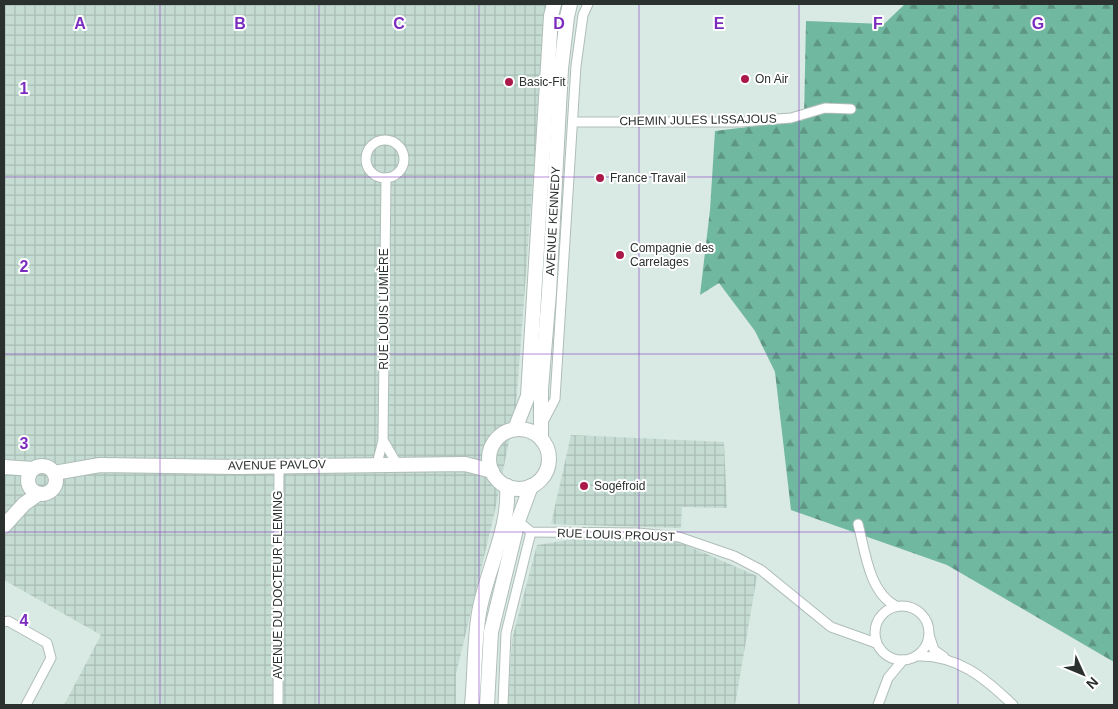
<svg xmlns="http://www.w3.org/2000/svg" width="1118" height="709" font-family="Arial,sans-serif">
	<style>
		.industrial { fill: url(#industrial-grid) }
		.forest { fill: url(#forest-firs) }
		.lines { fill: none; stroke-linecap: round; stroke-linejoin: round }
		.street-casing { stroke: #afbdb8; stroke-width: 11 }
		.secondary-casing { stroke: #afbdb8; stroke-width: 16 }
		.street { stroke: #fff; stroke-width: 9 }
		.secondary { stroke: #fff; stroke-width: 14 }
		.grid { fill: none; stroke: #7b2cbf; stroke-width: 1; stroke-opacity: 0.55 }
		.poi-dot { fill: #ab194b; stroke: #fff; stroke-width: 2 }
		.labels { text-anchor: middle; stroke-width: 4; stroke-linejoin: round; paint-order: stroke }
		.poi-label { font-size: 12px; fill: #2b312f; stroke: #fff; text-anchor: start }
		.street-label { font-size: 12px; fill: #2b312f; stroke: #fff }
		.grid-label { font-size: 16px; text-anchor: middle; font-weight: bold; fill: #7b2cbf; stroke: #fff; stroke-width: 4; stroke-linejoin: round; paint-order: stroke }
	</style>
	<defs>
		<pattern id="industrial-grid" width="8" height="8" patternUnits="userSpaceOnUse" patternTransform="scale(1.25)"><rect width="8" height="8" fill="#c5dcd3"/><path d="M0 4h8M4 0v8" fill="none" stroke="#a9bdb5"/></pattern>
		<pattern id="forest-firs" width="22" height="20" patternUnits="userSpaceOnUse" patternTransform="scale(1.25)"><rect width="22" height="20" fill="#71b8a0"/><path d="M5 1l3.5 6h-7zM16 11l3.5 6h-7z" fill="#5d9683"/></pattern>
	</defs>
	<rect width="100%" height="100%" fill="#d9e9e3"/>
	<g class="industrial">
		<path d="M4,4H546L516,407L494,515L456,674V705H64L101,635L4,580Z"/>
		<path d="M571,435L724,442L727,508L682,507L681,528L551,524Z"/>
		<path d="M574,539L679,542L757,576L735,705H508L512,639L537,545Z"/>
	</g>
	<path class="forest" d="M905,4H1114V662L947,565L791,510L775,372L755,331L719,283L700,295L710,210L715,131L804,120L806,21L884,24Z"/>
	<g class="lines">
		<g class="street-casing">
			<g id="street">
				<path d="M574,122H741L791,118L825,108L851,109"/>
				<circle cx="385" cy="159" r="19"/>
				<path d="M542,424L555,399L576,66L583,15L588,4"/>
				<path d="M383,440L397,464"/>
				<path d="M377,464L383,440L386,178"/>
				<path d="M518,521L531,532L638,533L679,537L734,556L761,570L831,627L876,643"/>
				<path d="M858,524C865,550 869,593 896,606"/>
				<circle cx="902" cy="633" r="27"/>
				<path d="M4,622L8,621L47,643L51,658L26,705"/>
				<path d="M929,635L934,650L944,657"/>
				<path d="M916,656C957,654 986,679 1013,705"/>
				<path d="M278,705L279,465"/>
				<path d="M503,705L506,633L531,532"/>
				<path d="M878,705L888,678L903,660"/>
			</g>
		</g>
		<g class="secondary-casing">
			<g id="secondary">
				<path d="M515,429L528,396L551,16L554,4"/>
				<circle cx="519" cy="459" r="30"/>
				<path d="M541,438V389L549,293L561,69L567,17L570,4"/>
				<circle cx="42" cy="480" r="14"/>
				<path d="M4,467L33,469"/>
				<path d="M54,473L100,465L238,467L465,464L492,471"/>
				<path d="M4,526L24,504L38,494"/>
				<path d="M472,705C475,675 474,643 479,613C486,571 510,530 507,486"/>
				<path d="M487,705L491,632L518,521L531,486"/>
			</g>
		</g>
		<use href="#street" class="street"/>
		<use href="#secondary" class="secondary"/>
	</g>
	<path class="grid" d="M160,4V705M319,4V705M479,4V705M639,4V705M799,4V705M958,4V705M4,177H1114M4,354H1114M4,532H1114"/>
	<g class="poi-dot">
		<circle cx="745" cy="79" r="5"/>
		<circle cx="509" cy="82" r="5"/>
		<circle cx="600" cy="178" r="5"/>
		<circle cx="620" cy="255" r="5"/>
		<circle cx="584" cy="486" r="5"/>
	</g>
	<g class="labels">
		<g class="poi-label">
			<text x="755" y="83">On Air</text>
			<text x="519" y="86">Basic-Fit</text>
			<text x="610" y="182">France Travail</text>
			<text x="630" y="252">Compagnie des<tspan x="630" dy="14">Carrelages</tspan></text>
			<text x="594" y="490">Sogéfroid</text>
		</g>
		<g class="street-label">
			<text transform="translate(698 120) rotate(-1)" y="4">CHEMIN JULES LISSAJOUS</text>
			<text transform="translate(553 221) rotate(-87)" y="4">AVENUE KENNEDY</text>
			<text transform="translate(384 309) rotate(-90)" y="4">RUE LOUIS LUMIÈRE</text>
			<text transform="translate(277 465) rotate(-1)" y="4">AVENUE PAVLOV</text>
			<text transform="translate(616 535) rotate(2)" y="4">RUE LOUIS PROUST</text>
			<text transform="translate(278 585) rotate(-90)" y="4">AVENUE DU DOCTEUR FLEMING</text>
		</g>
	</g>
	<g class="grid-label">
		<text x="80" y="29">A</text>
		<text x="240" y="29">B</text>
		<text x="399" y="29">C</text>
		<text x="559" y="29">D</text>
		<text x="719" y="29">E</text>
		<text x="878" y="29">F</text>
		<text x="1038" y="29">G</text>
		<text x="24" y="94">1</text>
		<text x="24" y="272">2</text>
		<text x="24" y="449">3</text>
		<text x="24" y="626">4</text>
	</g>
	<rect width="1118" height="709" fill="none" stroke="#2b312f" stroke-width="10"/>
	<g transform="translate(1083 674) rotate(134)" stroke="#ffffff" stroke-width="4" paint-order="stroke">
	<path d="M0-4L9 19L0 12L-9 19Z" fill="#2b312f"/>
	<text y="-8" font-size="14" font-weight="bold" text-anchor="middle" fill="#2b312f">N</text>
	</g>
</svg>
